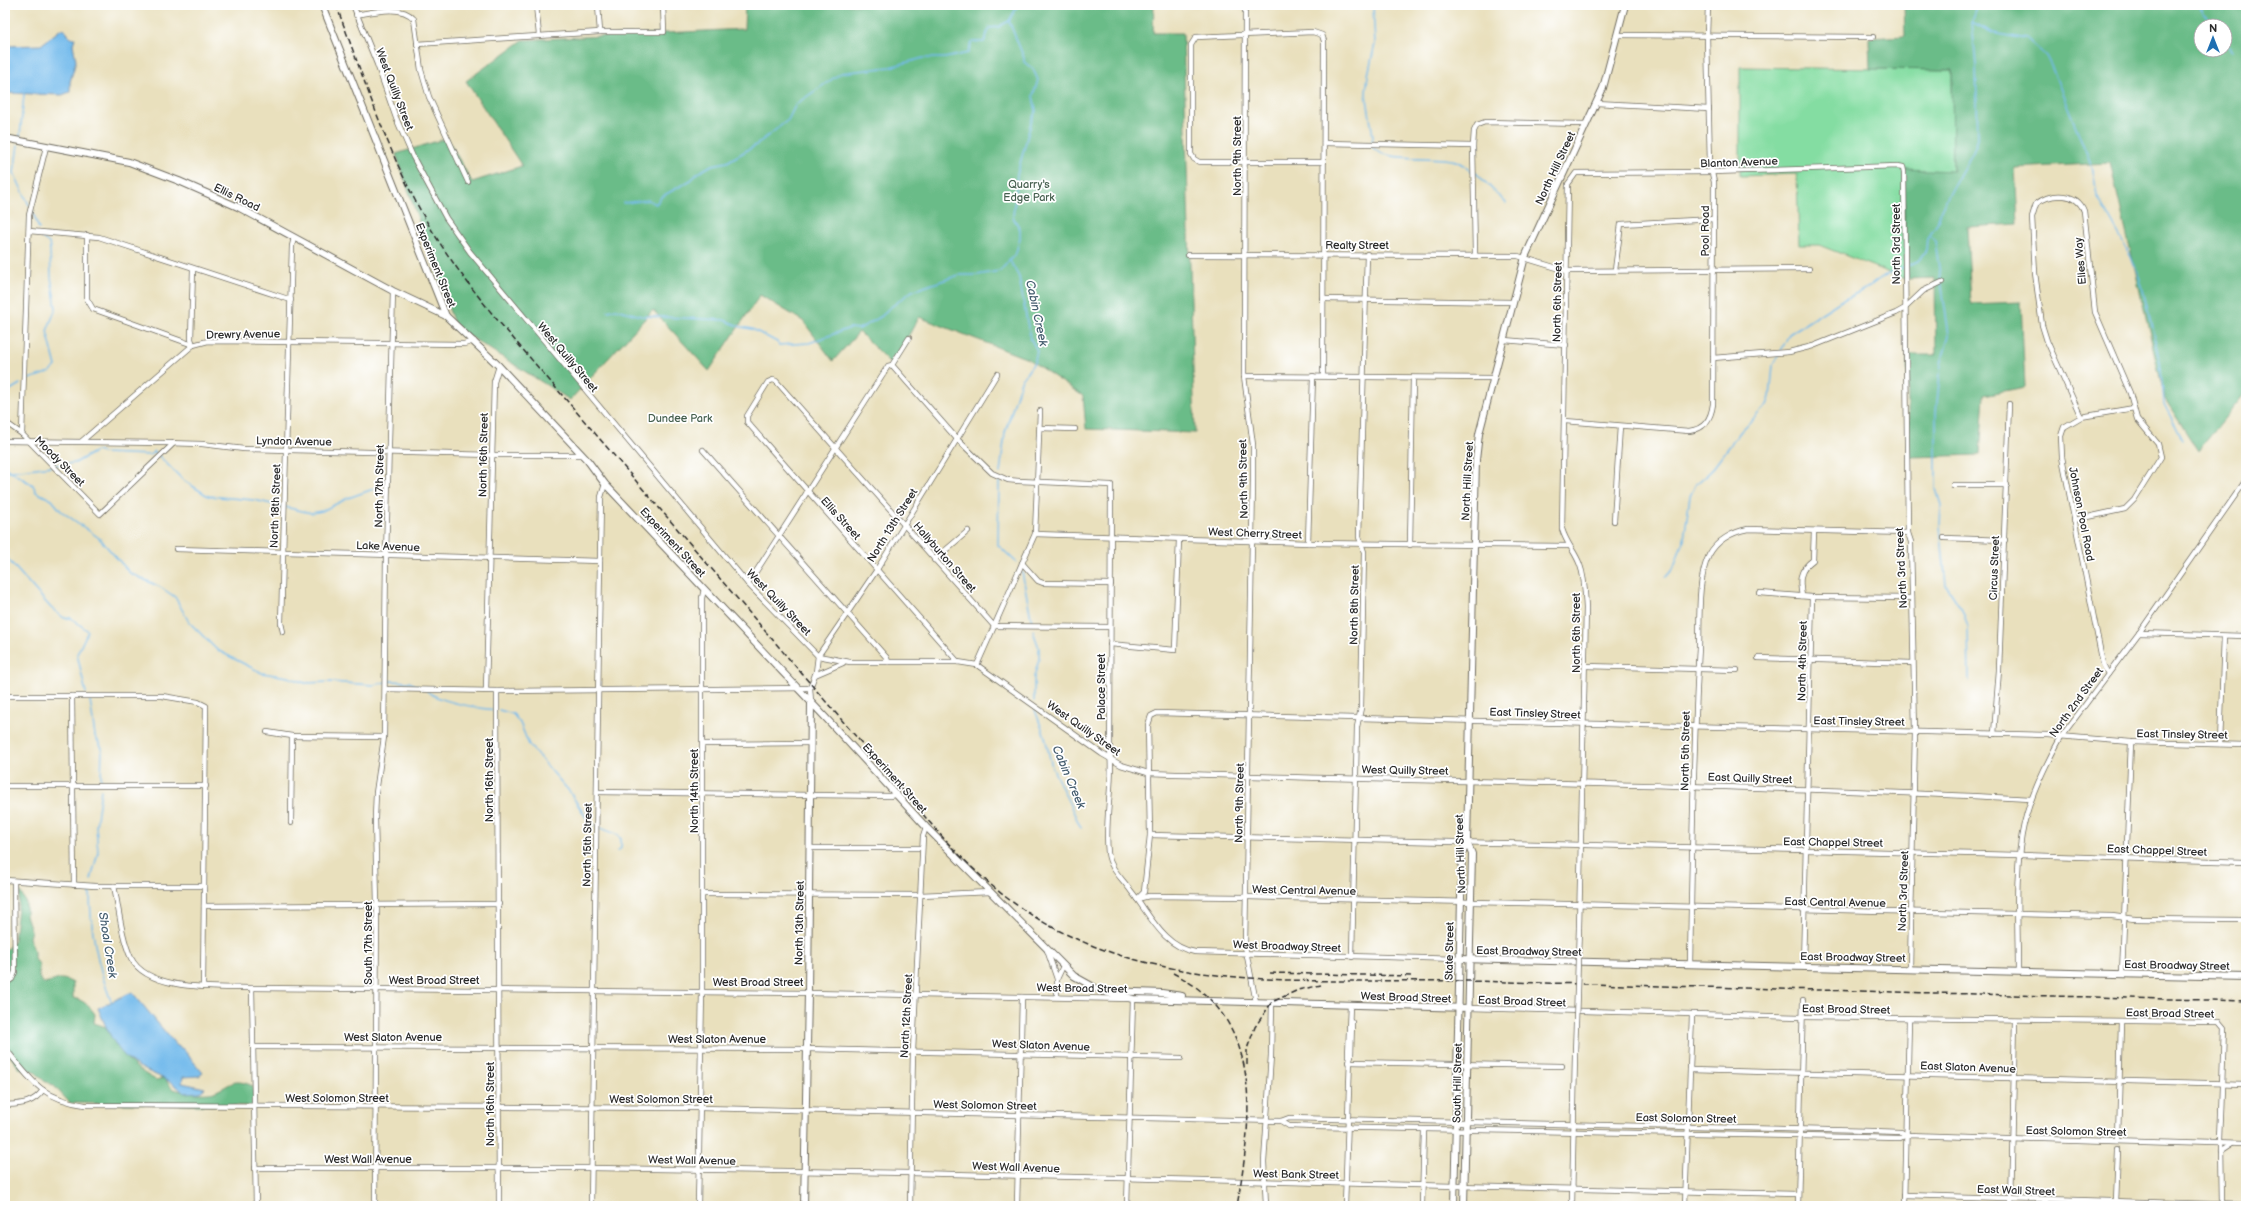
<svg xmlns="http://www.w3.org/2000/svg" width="2251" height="1211" font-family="'Balsamiq Sans',sans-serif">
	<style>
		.green { fill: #84dda2; stroke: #588466 }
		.forest { fill: #6bbc88; stroke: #4b745a; fill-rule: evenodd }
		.water { fill: #74bbec; stroke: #50738c }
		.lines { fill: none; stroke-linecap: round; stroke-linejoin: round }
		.stream { stroke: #74bbec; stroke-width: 1.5 }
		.street-casing { stroke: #6e6a5e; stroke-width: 6 }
		.secondary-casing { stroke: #6e6a5e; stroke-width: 8 }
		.street { stroke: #fff; stroke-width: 4.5 }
		.secondary { stroke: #fff; stroke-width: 6 }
		.rail { stroke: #2b2b2b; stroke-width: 1.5; stroke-dasharray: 6 3; stroke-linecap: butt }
		.street-bridge-casing { stroke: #6e6a5e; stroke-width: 6; stroke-linecap: butt }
		.street-bridge { stroke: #fff; stroke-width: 4.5 }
		.labels { text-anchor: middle; stroke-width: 3.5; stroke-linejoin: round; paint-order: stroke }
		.street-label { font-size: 11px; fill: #2b2b2b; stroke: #fff }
		.park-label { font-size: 11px; fill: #46604f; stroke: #fff }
		.water-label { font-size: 12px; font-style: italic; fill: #455d6f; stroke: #fff }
	</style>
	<rect width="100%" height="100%" fill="#fff"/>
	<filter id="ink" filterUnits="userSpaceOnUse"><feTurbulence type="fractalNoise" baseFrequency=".025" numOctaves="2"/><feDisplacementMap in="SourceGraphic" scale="8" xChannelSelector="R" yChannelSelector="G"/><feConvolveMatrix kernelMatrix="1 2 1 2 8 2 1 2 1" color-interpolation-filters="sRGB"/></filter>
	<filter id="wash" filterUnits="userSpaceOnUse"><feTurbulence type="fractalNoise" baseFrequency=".012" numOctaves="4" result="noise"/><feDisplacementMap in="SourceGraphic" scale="16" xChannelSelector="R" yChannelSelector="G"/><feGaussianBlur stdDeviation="0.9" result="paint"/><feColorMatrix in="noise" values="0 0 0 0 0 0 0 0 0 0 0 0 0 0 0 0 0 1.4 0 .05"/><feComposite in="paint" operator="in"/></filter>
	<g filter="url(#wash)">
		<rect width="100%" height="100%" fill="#e9e0bd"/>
		<path class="green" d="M1740,67L1952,70L1953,172L1904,169L1905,279L1819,245H1799L1797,174L1740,176Z"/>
		<g class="forest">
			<path d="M745,5H1154L1153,33H1183L1195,433L1086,429L1083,396L1028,359L919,317L892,365L859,332L833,361L803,321L760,295L709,371L653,310L570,400L455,327L396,154L447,138L472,182L522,166L466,81L523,40L744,29Z"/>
			<path d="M1904,5H2246V392L2198,451L2165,399L2110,163L2015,168L2018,224L1967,227L1971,304L2021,302L2025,387L1984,395L1980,455L1909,457L1907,355H1936L1935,278L1905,279L1904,169L1953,171L1952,70L1870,69L1869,38L1905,36ZM2201,26H2225V50H2201Z"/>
			<path d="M20,891L26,903V915L31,930L29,938L34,950V958L39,964V977L42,983C57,983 57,974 73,983V998C84,1000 89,1006 95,1014L94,1023L106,1027C119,1052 131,1067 156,1080L164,1078C167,1081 169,1085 172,1088C178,1092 207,1095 214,1092C232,1085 232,1077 253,1086L254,1106L70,1103L53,1085L44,1081L34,1071L19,1068L5,1049V951L14,941Z"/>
		</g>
		<g class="water">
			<path d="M61,29H64L71,38H75L73,44L76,61L70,82V92L62,95L5,93V46L41,45Z"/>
			<path d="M132,992L176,1045L183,1049L203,1073L199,1076L183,1077L182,1083L205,1088L200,1092L184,1093C169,1077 150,1075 133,1063C115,1051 106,1027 98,1008Z"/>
		</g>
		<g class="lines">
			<g class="stream">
				<path d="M2199,5L2212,26"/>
				<path d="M1009,21L1018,5"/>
				<path d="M1972,22L1993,33L2027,39L2046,56L2052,68L2093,169L2097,196L2131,257L2142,286L2160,362L2164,404L2183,440"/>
				<path d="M2225,43L2233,51"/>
				<path d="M20,136L24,94"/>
				<path d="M1372,142L1373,136L1366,93L1368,75L1375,44L1373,5"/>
				<path d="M18,145L14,173L29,205"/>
				<path d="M1372,146C1381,164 1437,154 1456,161C1461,163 1467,168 1472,171"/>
				<path d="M1475,172L1506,203"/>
				<path d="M623,203L648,200L656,204L661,197L691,180L698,173L712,165L727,162L756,145L788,120L796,104L841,73L890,67L923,58H945L968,53L972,42H984L989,28L998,27L1009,21"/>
				<path d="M32,210L39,229"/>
				<path d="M1930,235L1935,241L1949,335L1941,364L1936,412V489L1941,505L1940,526L1946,585L1962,610L1968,626L1969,681"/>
				<path d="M608,311L616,309L641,316L724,320L741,327L752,329L777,342L779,345L809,343L850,328L859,329L882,316L887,310L912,291L959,275H977L1000,271L1016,253L1020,238V229L1013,217L1015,197L1017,175L1032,119L1036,111L1033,96L1038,80L1033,69L1024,62V58L1009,21"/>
				<path d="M1781,351L1789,334L1839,302L1867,288L1882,277L1918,261L1926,250L1927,238L1937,224L1941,209L1973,152L1978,139L1976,64L1972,22L1978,5"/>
				<path d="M29,379L50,372L56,366L47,331L56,308L51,277L50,250L49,243L41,237"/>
				<path d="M5,393L20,384"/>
				<path d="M55,465L75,463L96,451L103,453L150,455L154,451L183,480L208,496L254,500L311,513L322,511L348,498L379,487"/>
				<path d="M5,468L33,485L36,492L52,500L61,511L99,538L130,573L160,587L175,597L189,622L217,650L262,673L288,677L305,683L330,682L373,685L391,681L409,682L424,689"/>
				<path d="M12,471L52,466"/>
				<path d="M1000,473L1005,433L1021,381L1035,361L1037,350L1030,338L1019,277L1009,259"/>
				<path d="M999,481L998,545L1016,562"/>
				<path d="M5,556L51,608L64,618H71L88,631L77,654L86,693"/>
				<path d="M1022,572L1032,623"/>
				<path d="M1666,577L1673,569L1684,539L1690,496L1696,484L1710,472L1741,431L1767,405L1770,397L1773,365L1779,354"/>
				<path d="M1033,631L1039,648V659L1034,677V701"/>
				<path d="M427,691C439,702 478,708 495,710"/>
				<path d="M90,700L95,736L102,748L101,781"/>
				<path d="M499,710L513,714L520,723L529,745L569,791L589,822L594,825"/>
				<path d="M1035,710L1045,737L1052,767L1081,828"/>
				<path d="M598,827L618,835L621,839V848L618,851"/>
				<path d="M91,880L98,852L96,826L101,790"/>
				<path d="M90,891C90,928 98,967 111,1001"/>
			</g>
		</g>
	</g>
	<g filter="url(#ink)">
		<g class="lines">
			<g class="street-casing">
				<g id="street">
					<path d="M353,5L377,64L396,118L413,157L446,218L470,252L748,584L818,656L850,662H958L977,665L1102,754L1121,765L1148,773C1442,783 1737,783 2031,799"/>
					<path d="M536,5L539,35"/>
					<path d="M598,5L600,32"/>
					<path d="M1245,5L1244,376L1253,445V481L1245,946L1256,1002"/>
					<path d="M356,15C373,12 402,4 414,19L421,70L429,97L468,182"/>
					<path d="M1617,35L1873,37"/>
					<path d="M417,44L600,32H664L663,5"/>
					<path d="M1596,103L1709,109"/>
					<path d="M1324,143L1473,146"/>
					<path d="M46,147L29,215L22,434L100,514L174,443"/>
					<path d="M29,231L99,237L291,300"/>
					<path d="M87,235V299L93,309L193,345L208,341L464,344L474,341"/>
					<path d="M1475,254L1473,146L1474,131L1477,125L1485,122L1586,124"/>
					<path d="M1188,255L1518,256L1567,271L1809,269"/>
					<path d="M193,269L191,339L193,345"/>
					<path d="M1615,270L1621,224L1714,219"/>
					<path d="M1323,299L1513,302"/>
					<path d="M1504,340L1566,345"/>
					<path d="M1713,358L1789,352L1813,346L1896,313L1905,308L1923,291L1942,282"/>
					<path d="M892,365L957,439L992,473L1008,480L1019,481L1111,485L1110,750C1114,784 1104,818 1108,853C1110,869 1122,878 1131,891C1149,913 1163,947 1195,952L1459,959"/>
					<path d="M1244,376L1493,378"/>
					<path d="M1323,376L1324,41L1322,35L1313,32L1196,37L1191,45V154L1194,159L1199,162H1324"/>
					<path d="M1565,421L1689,431C1705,429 1711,419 1713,404L1714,182L1710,164L1707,36L1708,5"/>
					<path d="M5,422L22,434"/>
					<path d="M1040,428L1075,429"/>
					<path d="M5,441L166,443L202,444L244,449L493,455H582"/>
					<path d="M82,441L193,345"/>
					<path d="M703,450L887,658L888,662"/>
					<path d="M1953,485H2007"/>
					<path d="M2074,520L2125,509L2134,500L2161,457L2158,444L2137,419L2130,393L2095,312L2084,211C2077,192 2051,192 2036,204L2032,217L2035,273L2042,325L2047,341L2081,417"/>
					<path d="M1614,521L1620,426"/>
					<path d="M1035,534L1308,543L1568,546"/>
					<path d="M1944,538L2005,540"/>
					<path d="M1308,543L1313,376"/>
					<path d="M1410,545L1413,378"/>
					<path d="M176,549L600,561"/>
					<path d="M934,560L968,531"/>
					<path d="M1022,563L1038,581L1043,583L1111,584"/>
					<path d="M748,584L888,366L892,365L909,338"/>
					<path d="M1760,593L1812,597L1912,598"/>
					<path d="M1802,596C1799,580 1799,570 1813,560L1814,531"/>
					<path d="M283,632L281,623L292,246L294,238"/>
					<path d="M2139,633L2246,636"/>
					<path d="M1110,644L1175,650L1179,539"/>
					<path d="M1758,658L1913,663"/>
					<path d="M958,662L747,422V416L768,382L773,380L776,381L994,626L1110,627"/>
					<path d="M977,665L1035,534L1040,411"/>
					<path d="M1586,666L1737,670"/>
					<path d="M2108,674L2103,664L2062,457L2061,436L2064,427L2081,417L2134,408"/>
					<path d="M815,675L843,663"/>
					<path d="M386,689L497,691L810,688"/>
					<path d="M486,690L494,382L499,366"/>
					<path d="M497,691L499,1206"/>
					<path d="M5,696H162L198,702L206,706L203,986"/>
					<path d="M72,696L74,885"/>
					<path d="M811,702L810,688L816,672L818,656L876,571L997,374"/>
					<path d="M267,732L292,736L384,737"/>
					<path d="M1994,734L1999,670L2009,404"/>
					<path d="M703,744L811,743"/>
					<path d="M2220,744L2224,636"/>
					<path d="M5,786H206"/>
					<path d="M597,792L890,796L897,794"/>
					<path d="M291,823L292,736"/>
					<path d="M1150,835L2019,855L2246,862"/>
					<path d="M810,848H922"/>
					<path d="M5,880L95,886H204"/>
					<path d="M114,886C119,909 121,936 131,958C148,992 219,987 252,988L808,993L1133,999L1127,1206"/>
					<path d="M702,894L920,895L991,892"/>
					<path d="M1137,899L1144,892L1150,835L1148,725L1151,716L1157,713L2047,735L2131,742L2246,745"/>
					<path d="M1137,899L1149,896L1247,897L2112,916L2135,919L2246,920"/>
					<path d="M204,906L499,904"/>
					<path d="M1579,928L1586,608C1585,594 1585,578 1580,565C1575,551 1567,545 1562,529L1568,184L1576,173L1712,172L1898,166L1903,167L1904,172L1908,533L1911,542L1915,732L1910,968"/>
					<path d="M1047,950L1057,979V997"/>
					<path d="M1352,957L1357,727L1361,708L1364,552L1359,537L1367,254"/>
					<path d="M1690,964C1692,858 1693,753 1699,647C1700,620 1697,579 1709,555C1717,540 1733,532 1748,529L1908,533"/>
					<path d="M1803,966L1812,597"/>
					<path d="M2018,971C2018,927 2014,866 2024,824C2031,794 2046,764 2061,737L2139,633L2246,480"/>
					<path d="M2122,974L2131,742"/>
					<path d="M1057,979L1063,966"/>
					<path d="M5,984L12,979L15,972L14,881"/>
					<path d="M252,988L256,1206"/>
					<path d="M1469,1008L1802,1017L2219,1022L2224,1028L2220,1144L2221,1206"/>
					<path d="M253,1047L807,1049L1181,1058"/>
					<path d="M5,1048C31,1080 41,1099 85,1105L700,1108L1281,1121L1289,1118L1872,1131L1901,1132L1906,1135"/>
					<path d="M1350,1058L1351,1056L1352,1022L1350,1020"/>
					<path d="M1349,1062L1562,1066"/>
					<path d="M1690,1070L2246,1084"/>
					<path d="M5,1105C21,1104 33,1104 43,1090"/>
					<path d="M1281,1121L1289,1126L1316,1127L1900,1138L1906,1135L2246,1145"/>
					<path d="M2118,1141L2121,1021"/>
					<path d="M2220,1153L2232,1145"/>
					<path d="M255,1168H592L910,1173L1798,1194"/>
					<path d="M1905,1195L2246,1205"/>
					<path d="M2116,1202L2118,1149"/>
					<path d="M375,1206L377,904L375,818L376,793L384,737L386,556L393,291"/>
					<path d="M591,1206L600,561L601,497L605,484"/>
					<path d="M698,1206L702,992V598L704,589"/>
					<path d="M910,1206L913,1051L923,836L926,827"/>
					<path d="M1017,1206L1022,997"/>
					<path d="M1266,1206L1264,1162L1271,1055L1272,1002"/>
					<path d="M1345,1206L1350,1058L1348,1056L1350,1005"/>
					<path d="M1422,1206L1424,1130"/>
					<path d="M1572,1206L1575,1054"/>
					<path d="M1685,1206L1692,1015"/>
					<path d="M1798,1206L1803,1000"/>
					<path d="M1905,1206L1909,1019"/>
					<path d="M2011,1206L2015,1020"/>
				</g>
			</g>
			<g class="secondary-casing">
				<g id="secondary">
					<path d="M322,5L446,316L499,366L588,461L605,484L825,717L926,827L1074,976L1101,991L1133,999L1469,1008"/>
					<path d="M5,138L129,162L179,181L238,207L393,291L446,316"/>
					<path d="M1459,959L2246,977"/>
					<path d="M1110,991L1162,993L1182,996"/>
					<path d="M804,1206L808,993L811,702"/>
					<path d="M1454,1206L1462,854L1467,842"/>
					<path d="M1464,1206L1472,854L1467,842L1476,460L1479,434L1525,257L1603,88L1625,5"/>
				</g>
			</g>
			<use href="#street" class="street"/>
			<use href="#secondary" class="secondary"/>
			<g class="rail">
				<path d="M336,5C363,75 386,149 423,215C443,251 468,284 494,316L945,840C964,860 985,881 1007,898C1140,999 1313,978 1469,981L2246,1001"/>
				<path d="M1173,973C1266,1020 1252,1119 1237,1206"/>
				<path d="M1270,973L1412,976"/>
				<path d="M1247,1065V1049L1255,1027L1272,1002L1298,990L1321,985"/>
			</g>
			<g class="street-bridge-casing">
				<path id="street-bridge" d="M1575,1054L1579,928"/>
			</g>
			<use href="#street-bridge" class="street-bridge"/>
		</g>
	</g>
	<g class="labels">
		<g class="street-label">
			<text transform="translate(395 89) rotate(69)" y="4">West Quilly Street</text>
			<text transform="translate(1237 156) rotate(-90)" y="4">North 9th Street</text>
			<text transform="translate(1739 162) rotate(-2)" y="4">Blanton Avenue</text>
			<text transform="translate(1555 168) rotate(-65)" y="4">North Hill Street</text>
			<text transform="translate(237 197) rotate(26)" y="4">Ellis Road</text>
			<text transform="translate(1705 231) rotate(-90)" y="4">Pool Road</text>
			<text transform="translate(1896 244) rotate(-90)" y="4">North 3rd Street</text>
			<text x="1357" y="249">Realty Street</text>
			<text transform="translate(2080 261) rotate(-95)" y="4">Elles Way</text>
			<text transform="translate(436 265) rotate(68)" y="4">Experiment Street</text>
			<text transform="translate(1557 302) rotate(-89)" y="4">North 6th Street</text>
			<text transform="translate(243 334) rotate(-1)" y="4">Drewry Avenue</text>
			<text transform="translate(568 357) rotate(50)" y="4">West Quilly Street</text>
			<text transform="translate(294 441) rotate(1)" y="4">Lyndon Avenue</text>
			<text transform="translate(483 455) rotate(-89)" y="4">North 16th Street</text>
			<text transform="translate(60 461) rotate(45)" y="4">Moody Street</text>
			<text transform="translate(1243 479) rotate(-91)" y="4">North 9th Street</text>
			<text transform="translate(1467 481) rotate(-87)" y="4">North Hill Street</text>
			<text transform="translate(379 486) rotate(-89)" y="4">North 17th Street</text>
			<text transform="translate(275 506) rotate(-88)" y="4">North 18th Street</text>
			<text transform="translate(2082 514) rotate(79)" y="4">Johnson Pool Road</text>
			<text transform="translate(841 518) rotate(48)" y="4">Ellis Street</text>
			<text transform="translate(892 525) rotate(-58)" y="4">North 13th Street</text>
			<text transform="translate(1255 533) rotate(2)" y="4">West Cherry Street</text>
			<text transform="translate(673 542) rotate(47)" y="4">Experiment Street</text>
			<text transform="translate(388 546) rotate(2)" y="4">Lake Avenue</text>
			<text transform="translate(945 557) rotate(49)" y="4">Hallyburton Street</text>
			<text transform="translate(1901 568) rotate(-93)" y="4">North 3rd Street</text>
			<text transform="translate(1994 568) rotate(-88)" y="4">Circus Street</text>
			<text transform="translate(779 602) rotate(46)" y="4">West Quilly Street</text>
			<text transform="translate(1354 605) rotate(-89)" y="4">North 8th Street</text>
			<text transform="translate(1576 633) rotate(-90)" y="4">North 6th Street</text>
			<text transform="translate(1802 661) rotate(-89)" y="4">North 4th Street</text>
			<text transform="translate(1101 687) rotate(-90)" y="4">Palace Street</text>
			<text transform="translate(2076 702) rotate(-54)" y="4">North 2nd Street</text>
			<text transform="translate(1535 713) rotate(2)" y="4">East Tinsley Street</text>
			<text transform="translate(1859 721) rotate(1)" y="4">East Tinsley Street</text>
			<text transform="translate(1084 728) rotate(35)" y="4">West Quilly Street</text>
			<text transform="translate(2182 734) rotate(1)" y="4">East Tinsley Street</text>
			<text transform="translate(1685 751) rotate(-89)" y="4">North 5th Street</text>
			<text transform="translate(1405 770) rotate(1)" y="4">West Quilly Street</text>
			<text transform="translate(895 778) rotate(48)" y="4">Experiment Street</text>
			<text transform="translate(1750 778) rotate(2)" y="4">East Quilly Street</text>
			<text transform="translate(489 780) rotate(-90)" y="4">North 16th Street</text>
			<text transform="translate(694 791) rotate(-90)" y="4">North 14th Street</text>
			<text transform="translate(1239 803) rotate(-89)" y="4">North 9th Street</text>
			<text transform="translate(1833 842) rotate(1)" y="4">East Chappel Street</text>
			<text transform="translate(587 845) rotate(-89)" y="4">North 15th Street</text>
			<text transform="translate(2157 850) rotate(2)" y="4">East Chappel Street</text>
			<text transform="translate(1460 854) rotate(-92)" y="4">North Hill Street</text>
			<text transform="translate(1304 890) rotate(1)" y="4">West Central Avenue</text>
			<text transform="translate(1903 891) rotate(-88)" y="4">North 3rd Street</text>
			<text transform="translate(1835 902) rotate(1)" y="4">East Central Avenue</text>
			<text transform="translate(799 923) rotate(-89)" y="4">North 13th Street</text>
			<text transform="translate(368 943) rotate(-90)" y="4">South 17th Street</text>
			<text transform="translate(1287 946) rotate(2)" y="4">West Broadway Street</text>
			<text transform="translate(1449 951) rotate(-89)" y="4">State Street</text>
			<text transform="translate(1529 951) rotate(1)" y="4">East Broadway Street</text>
			<text transform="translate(1853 957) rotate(1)" y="4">East Broadway Street</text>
			<text transform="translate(2177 965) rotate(1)" y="4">East Broadway Street</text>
			<text x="434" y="984">West Broad Street</text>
			<text x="758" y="986">West Broad Street</text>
			<text transform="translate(1082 988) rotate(1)" y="4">West Broad Street</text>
			<text transform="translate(1406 997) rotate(2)" y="4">West Broad Street</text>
			<text transform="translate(1522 1001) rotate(2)" y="4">East Broad Street</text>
			<text transform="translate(1846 1009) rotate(1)" y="4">East Broad Street</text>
			<text transform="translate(2170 1013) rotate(1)" y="4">East Broad Street</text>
			<text transform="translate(906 1016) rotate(-87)" y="4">North 12th Street</text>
			<text x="393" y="1041">West Slaton Avenue</text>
			<text x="717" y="1043">West Slaton Avenue</text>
			<text transform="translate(1041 1045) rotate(2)" y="4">West Slaton Avenue</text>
			<text transform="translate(1968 1067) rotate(2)" y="4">East Slaton Avenue</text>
			<text transform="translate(1457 1083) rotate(-89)" y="4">South Hill Street</text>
			<text x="337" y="1102">West Solomon Street</text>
			<text x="661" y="1103">West Solomon Street</text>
			<text transform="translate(490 1104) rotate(-90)" y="4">North 16th Street</text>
			<text transform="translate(985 1105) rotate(1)" y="4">West Solomon Street</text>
			<text transform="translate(1686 1118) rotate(1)" y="4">East Solomon Street</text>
			<text transform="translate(2076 1131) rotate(1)" y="4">East Solomon Street</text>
			<text x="368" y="1163">West Wall Avenue</text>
			<text transform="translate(692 1160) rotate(1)" y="4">West Wall Avenue</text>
			<text transform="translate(1016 1167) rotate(2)" y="4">West Wall Avenue</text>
			<text transform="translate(1296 1174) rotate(1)" y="4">West Bank Street</text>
			<text transform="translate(2016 1190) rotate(2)" y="4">East Wall Street</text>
		</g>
		<g class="park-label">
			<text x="1029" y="188">Quarry's<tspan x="1029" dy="13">Edge Park</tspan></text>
			<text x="680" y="422">Dundee Park</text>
		</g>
		<g class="water-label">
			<text transform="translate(1037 313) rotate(78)" y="4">Cabin Creek</text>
			<text transform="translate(1069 777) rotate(67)" y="4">Cabin Creek</text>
			<text transform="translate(108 945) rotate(81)" y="4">Shoal Creek</text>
		</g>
	</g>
	<rect width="2251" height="1211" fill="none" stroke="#fff" stroke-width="20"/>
	<g transform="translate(2213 38)"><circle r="19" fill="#ffffff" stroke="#aaaaaa"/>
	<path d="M0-3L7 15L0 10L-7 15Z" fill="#1f6fb2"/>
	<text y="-6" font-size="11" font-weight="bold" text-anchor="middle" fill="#2b2b2b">N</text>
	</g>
</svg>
